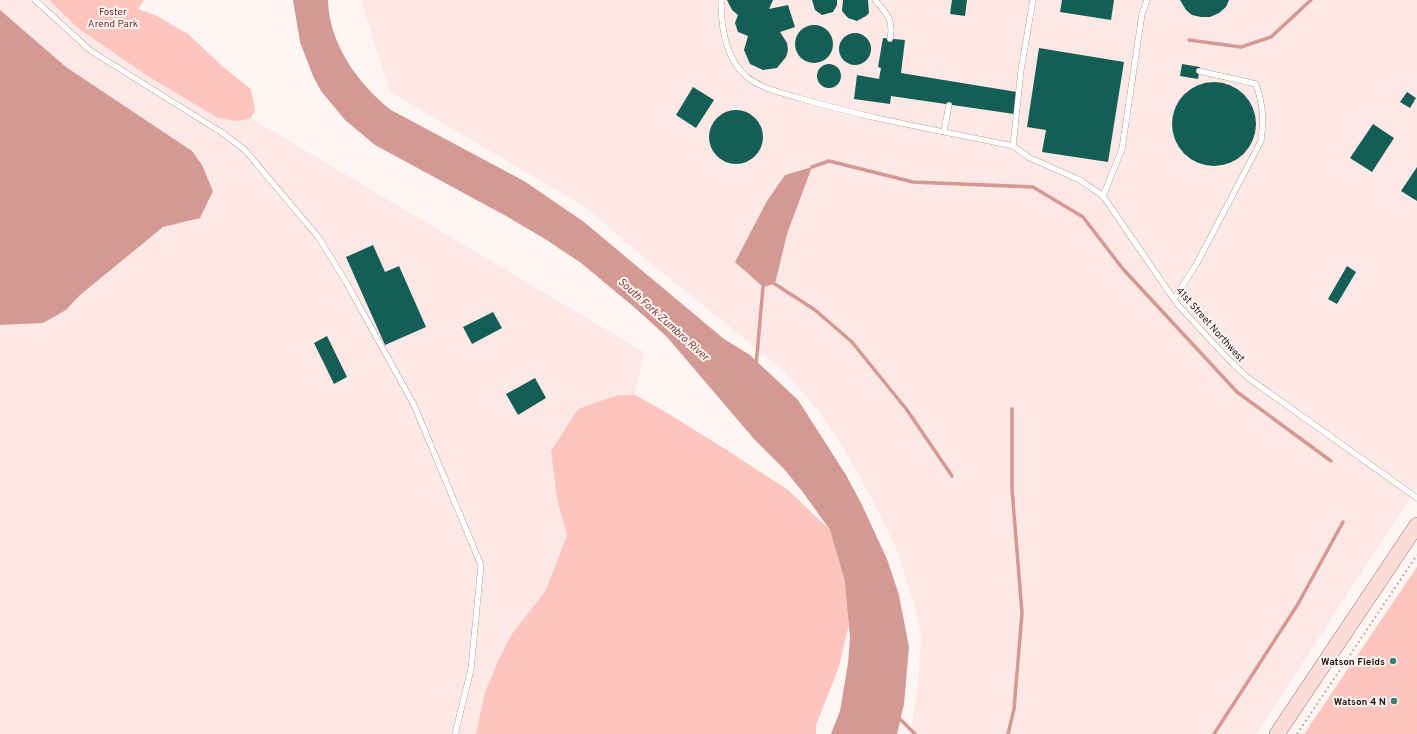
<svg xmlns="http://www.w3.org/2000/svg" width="1417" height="734" font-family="Overpass,sans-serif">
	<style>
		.built { fill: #fce9e6 }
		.green { fill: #fec5be }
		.water { fill: #d39992 }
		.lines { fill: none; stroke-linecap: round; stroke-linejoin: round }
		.stream { stroke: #d39992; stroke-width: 3.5 }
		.building { fill: #145e56 }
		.service-casing { stroke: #897673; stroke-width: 6 }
		.secondary-casing { stroke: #897673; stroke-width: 16 }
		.path { stroke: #bbb2b1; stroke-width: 2; stroke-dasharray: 2 3; stroke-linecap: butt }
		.service { stroke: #fff; stroke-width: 5.5 }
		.secondary { stroke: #fbdcd9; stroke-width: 15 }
		.poi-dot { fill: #397f75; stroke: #fff6f4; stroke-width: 1.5 }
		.labels { text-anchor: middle; stroke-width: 4; stroke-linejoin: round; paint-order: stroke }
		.park-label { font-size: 10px; fill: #722b26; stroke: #fff6f4 }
		.street-label { font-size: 10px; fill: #201817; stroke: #fff6f4 }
		.poi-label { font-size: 10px; font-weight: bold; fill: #201817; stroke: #fff6f4; text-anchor: end }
		.water-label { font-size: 11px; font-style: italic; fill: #873e37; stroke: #fff6f4 }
	</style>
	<rect width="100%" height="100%" fill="#fff6f4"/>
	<g class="built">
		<path d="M0,0H70L118,39L644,352L624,443L527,734H0Z"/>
		<path d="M361,0H1417V488L1256,734H911L918,682L921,637L915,607L897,550L872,499L845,451L817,409L782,369L648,261L585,207L390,92Z"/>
	</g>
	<g class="green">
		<path d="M49,0H144L138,9L155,15L188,34L222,66L251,89L255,110L251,118L248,119L237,121L218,118L146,75L78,28Z"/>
		<path d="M618,395H635L664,411L730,452L788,490L830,530L855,599L839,667L816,725V734H476L485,692L499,659L512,634L546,590L567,535L557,499L551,451L578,409Z"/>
		<path d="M1417,567V734H1304Z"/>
	</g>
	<g class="water">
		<path d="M293,0H328C329,44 358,84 391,110L524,181L584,222L724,339L750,355L798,400L846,475L861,503L887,559L899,595L909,647L904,704L897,734H831L840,711L848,663L850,638L845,581L830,530L802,491L784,469L754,439L667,337L634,307L581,263L545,239L506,216L375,145L345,120L321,91L313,76L300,42Z"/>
		<path d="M0,10L66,67L192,151L202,165L213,191L200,218L163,227L80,295L66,310L43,323L0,325Z"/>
		<path d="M812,167L787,234L775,284L763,287L735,262L767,201L785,175Z"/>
	</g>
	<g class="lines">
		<g class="stream">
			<path d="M1189,40L1241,47L1271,37L1311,0"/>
			<path d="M812,167L829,161L913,182L1033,187L1083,217L1123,269L1237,392L1331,461"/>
			<path d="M775,284L815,310L852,342L907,410L952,476"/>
			<path d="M756,366L763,287"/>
			<path d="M898,717L915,734"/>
			<path d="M1008,734L1014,709L1022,613L1012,489V409"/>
			<path d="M1214,734L1298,604L1343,522"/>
		</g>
	</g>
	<g class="building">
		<path d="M727,0H773L769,9L788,5L795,27L780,32L787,43L788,50L786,57L777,68L763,70L750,64L744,50L748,36L738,32L735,23L738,15L732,10Z"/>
		<path d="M812,0H837V5L833,12L822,15L815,10Z"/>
		<path d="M843,0H868L869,13L866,16L857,21L848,18L842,11Z"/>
		<path d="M952,0H967L965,16L950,14Z"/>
		<path d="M1062,0H1114L1111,20L1060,12Z"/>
		<path d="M1180,0H1229L1226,7L1219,13L1210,17H1201L1192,15L1186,10Z"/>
		<circle cx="814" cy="44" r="19"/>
		<circle cx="855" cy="49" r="16"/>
		<path d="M883,38L905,40L901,73L1017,92L1014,114L891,96L890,104L854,99L857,75L879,79L881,68L878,67Z"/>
		<path d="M1039,48L1124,62L1108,162L1042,152L1046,130L1027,127Z"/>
		<circle cx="829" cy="76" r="12"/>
		<path d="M1182,64L1200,67L1198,79L1180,76Z"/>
		<circle cx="1214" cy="124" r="42"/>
		<path d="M693,87L714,100L696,128L676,115Z"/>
		<path d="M1407,92L1416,98L1410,108L1400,102Z"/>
		<circle cx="736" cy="137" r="27"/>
		<path d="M1373,124L1394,138L1372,172L1350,158Z"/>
		<path d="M1417,167V201L1401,191Z"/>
		<path d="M373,245L385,272L399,266L426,327L385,345L346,257Z"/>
		<path d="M1347,266L1356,272L1337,304L1328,299Z"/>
		<path d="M493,312L502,328L472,344L463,327Z"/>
		<path d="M327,336L347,377L334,384L314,343Z"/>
		<path d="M535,378L546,398L518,415L506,394Z"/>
	</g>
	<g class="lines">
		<g class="service-casing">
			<g id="service">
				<path d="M35,0L91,51L221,132L245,150L319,238L346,282L414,405L481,565L471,669L455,734"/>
				<path d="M721,0C721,25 725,58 746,76C761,89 781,92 799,98C869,119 942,131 1013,146L1030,158L1080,180L1103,196L1178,305L1229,360L1247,377L1417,498"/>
				<path d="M875,0C887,14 894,20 890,39"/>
				<path d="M944,131L949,105"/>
				<path d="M1013,146L1021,70L1033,0"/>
				<path d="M1103,196L1122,149L1142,14L1147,0"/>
				<path d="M1174,299L1197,263L1261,141C1264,118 1263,106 1256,84L1199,71"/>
			</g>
		</g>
		<g class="secondary-casing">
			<path id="secondary" d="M1277,734L1417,525"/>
		</g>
		<path class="path" d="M1297,734L1417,555"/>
		<use href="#service" class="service"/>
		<use href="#secondary" class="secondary"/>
	</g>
	<g class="poi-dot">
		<circle cx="1393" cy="661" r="4"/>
		<circle cx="1394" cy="701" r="4"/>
	</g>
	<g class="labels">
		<g class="park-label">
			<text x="113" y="15">Foster<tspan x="113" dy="12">Arend Park</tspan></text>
		</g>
		<g class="street-label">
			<text transform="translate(1211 324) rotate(48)" y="4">41st Street Northwest</text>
		</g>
		<g class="poi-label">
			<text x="1385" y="665">Watson Fields</text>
			<text x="1386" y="705">Watson 4 N</text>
		</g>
		<g class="water-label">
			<text transform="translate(664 319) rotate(42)" y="4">South Fork Zumbro River</text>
		</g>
	</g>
</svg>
